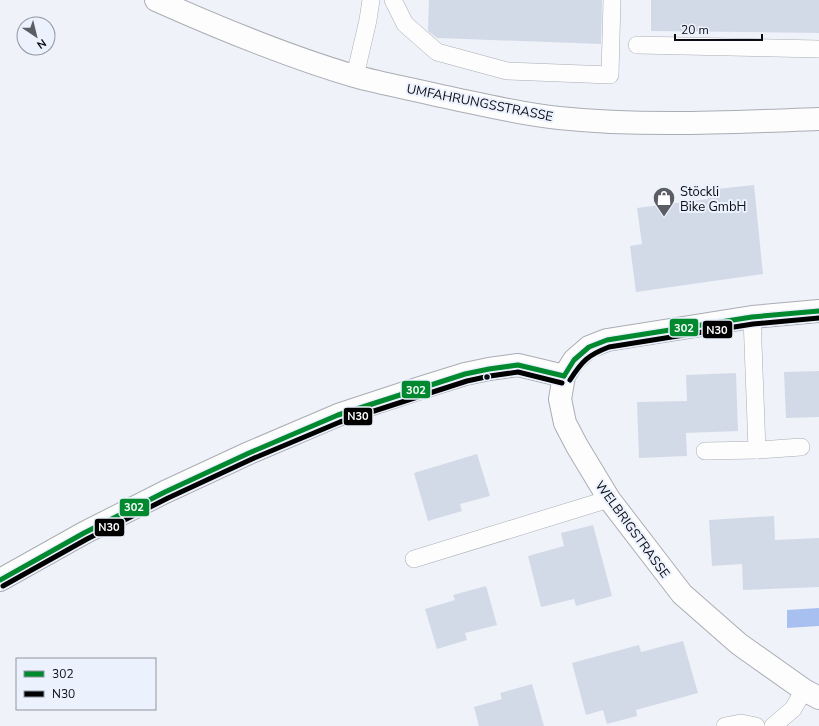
<svg xmlns="http://www.w3.org/2000/svg" width="819" height="726" font-family="'Nunito Sans',sans-serif">
	<style>
		.water { fill: #a8c0ef }
		.building { fill: #d3dae7 }
		.lines { fill: none; stroke-linecap: round; stroke-linejoin: round }
		.service-casing { stroke: #aaadb3; stroke-width: 18 }
		.minor-casing { stroke: #aaadb3; stroke-width: 24 }
		.secondary-casing { stroke: #aaadb3; stroke-width: 24 }
		.service { stroke: #fdfdfe; stroke-width: 17 }
		.minor { stroke: #fdfdfe; stroke-width: 22 }
		.secondary { stroke: #fdfdfe; stroke-width: 22 }
		.bus-1-casing { stroke: #ebf1fd; stroke-width: 8 }
		.bus-2-casing { stroke: #ebf1fd; stroke-width: 8 }
		.bus-1 { stroke: #00892f; stroke-width: 5 }
		.bus-2 { stroke: #000; stroke-width: 5 }
		.bus-dot { fill: #0a0d13; stroke: #ebf1fd; stroke-width: 1.5 }
		.labels { text-anchor: middle; stroke-width: 4; stroke-linejoin: round; paint-order: stroke }
		.street-label { font-size: 13px; fill: #0a0d13; stroke: #ebf1fd }
		.poi-label { font-size: 13px; fill: #0a0d13; stroke: #ebf1fd; text-anchor: start }
		.line-badge { stroke: #ebf1fd; stroke-width: 1.5 }
		.badge-label { font-size: 11px; text-anchor: middle; font-weight: bold; fill: #fff }
	</style>
	<rect width="100%" height="100%" fill="#eff2f9"/>
	<path class="water" d="M819,608V626L787,628V610Z"/>
	<g class="building">
		<path d="M429,0H602L601,44L437,38L428,31Z"/>
		<path d="M651,0H819V33L651,31Z"/>
		<path d="M754,185L763,274L636,292L630,246L642,244L637,208L708,199L707,190Z"/>
		<path d="M819,371V417L786,418L784,372Z"/>
		<path d="M736,373L738,431L686,433L687,456L639,458L637,402L687,401L686,375Z"/>
		<path d="M477,454L490,496L460,504L462,511L428,521L414,473Z"/>
		<path d="M774,516L775,540L819,538V587L743,590L742,564L712,566L709,520Z"/>
		<path d="M593,525L612,596L576,606L574,599L541,607L528,556L564,546L561,533Z"/>
		<path d="M486,586L497,625L465,633L467,640L437,649L425,609L455,600L453,595Z"/>
		<path d="M683,641L698,693L636,710L637,716L607,724L603,710L586,715L572,663L639,645L641,652Z"/>
		<path d="M532,684L544,726H479L474,707L502,699L500,693Z"/>
	</g>
	<g class="lines">
		<g class="service-casing">
			<g id="service">
				<path d="M393,0L405,24L437,52L507,71L610,75L612,0"/>
				<path d="M637,45L819,49"/>
				<path d="M355,76L368,20L371,0"/>
				<path d="M752,317L757,450"/>
				<path d="M705,451L757,450L801,447"/>
				<path d="M414,559L609,499"/>
				<path d="M725,726L741,723L756,726"/>
				<path d="M773,726L793,709L804,690"/>
			</g>
		</g>
		<g class="minor-casing">
			<g id="minor">
				<path d="M819,311L752,317L607,340L589,347L574,360L564,376L560,399L565,423L577,446L609,499L682,594L739,644L804,690L819,698"/>
				<path d="M0,580L84,533L165,492L249,453L338,415L417,389L465,374L489,369L518,365L564,376"/>
			</g>
		</g>
		<g class="secondary-casing">
			<path id="secondary" d="M156,0C221,29 286,56 354,76C383,84 412,89 441,96C480,104 519,114 559,118C645,127 733,122 819,119"/>
		</g>
		<use href="#service" class="service"/>
		<use href="#minor" class="minor"/>
		<use href="#secondary" class="secondary"/>
		<g class="bus-1-casing">
			<g id="bus-1">
				<path d="M564,376L574,360L589,347L607,340L752,317L819,311"/>
				<path d="M0,580L84,533L165,492L249,453L338,415L465,374L489,369L518,365L564,376"/>
			</g>
		</g>
		<g class="bus-2-casing">
			<g id="bus-2">
				<path d="M570,380C582,361 588,355 609,347L753,324L819,318"/>
				<path d="M3,586L87,539L168,498L252,459L340,422L467,381L490,376L518,372L562,383"/>
			</g>
		</g>
		<use href="#bus-1" class="bus-1"/>
		<use href="#bus-2" class="bus-2"/>
	</g>
	<defs>
		<g id="shop-pin" transform="scale(1.15)"><path d="M0 17L-7.5 6A9.5 9.5 0 1 1 7.5 6Z" fill="#5a5d64" stroke="#ebf1fd"/><path d="M-5-2.5h2.3a2.7 3.5 0 0 1 5.4 0H5L5.5 6h-11ZM-1.5-2.5h3a1.5 2.3 0 0 0-3 0Z" fill="#fff"/></g>
	</defs>
	<g fill-rule="evenodd">
		<use href="#shop-pin" x="664" y="198"/>
	</g>
	<circle class="bus-dot" cx="487" cy="377" r="3.5"/>
	<g class="labels">
		<g class="street-label">
			<text transform="translate(480 102) rotate(11)" y="5">UMFAHRUNGSSTRASSE</text>
			<text transform="translate(633 529) rotate(54)" y="5">WELBRIGSTRASSE</text>
		</g>
		<g class="poi-label">
			<text x="680" y="196">Stöckli<tspan x="680" dy="15">Bike GmbH</tspan></text>
		</g>
	</g>
	<g class="line-badge">
		<rect x="669" y="318" width="30" height="19" rx="4" fill="#00892f"/>
		<rect x="702" y="320" width="31" height="19" rx="4" fill="#000"/>
		<rect x="401" y="380" width="30" height="19" rx="4" fill="#00892f"/>
		<rect x="343" y="407" width="30" height="19" rx="4" fill="#000"/>
		<rect x="119" y="498" width="31" height="19" rx="4" fill="#00892f"/>
		<rect x="94" y="518" width="31" height="19" rx="4" fill="#000"/>
	</g>
	<g class="badge-label">
		<text x="684" y="332">302</text>
		<text x="717" y="334">N30</text>
		<text x="416" y="394">302</text>
		<text x="358" y="420">N30</text>
		<text x="134" y="511">302</text>
		<text x="109" y="531">N30</text>
	</g>
	<rect x="16" y="658" width="140" height="52" fill="#ebf1fd" stroke="#91969f"/>
	<rect x="24" y="671" width="20" height="6" fill="#00892f" stroke="#91969f"/>
	<text x="52" y="678" font-size="12" fill="#0a0d13">302</text>
	<rect x="24" y="691" width="20" height="6" fill="#000000" stroke="#91969f"/>
	<text x="52" y="698" font-size="12" fill="#0a0d13">N30</text>
	<g transform="translate(36 36) rotate(145)"><circle r="19" fill="#ebf1fd" stroke="#91969f"/>
	<path d="M0-3L7 15L0 10L-7 15Z" fill="#5a5d64"/>
	<text y="-6" font-size="11" font-weight="bold" text-anchor="middle" fill="#0a0d13">N</text>
	</g>
	<path d="M675 34v6h87v-6" fill="none" stroke="#0a0d13" stroke-width="2"/>
	<text x="681" y="34" font-size="12" fill="#0a0d13" stroke="#ebf1fd" stroke-width="3" paint-order="stroke">20 m</text>
</svg>
